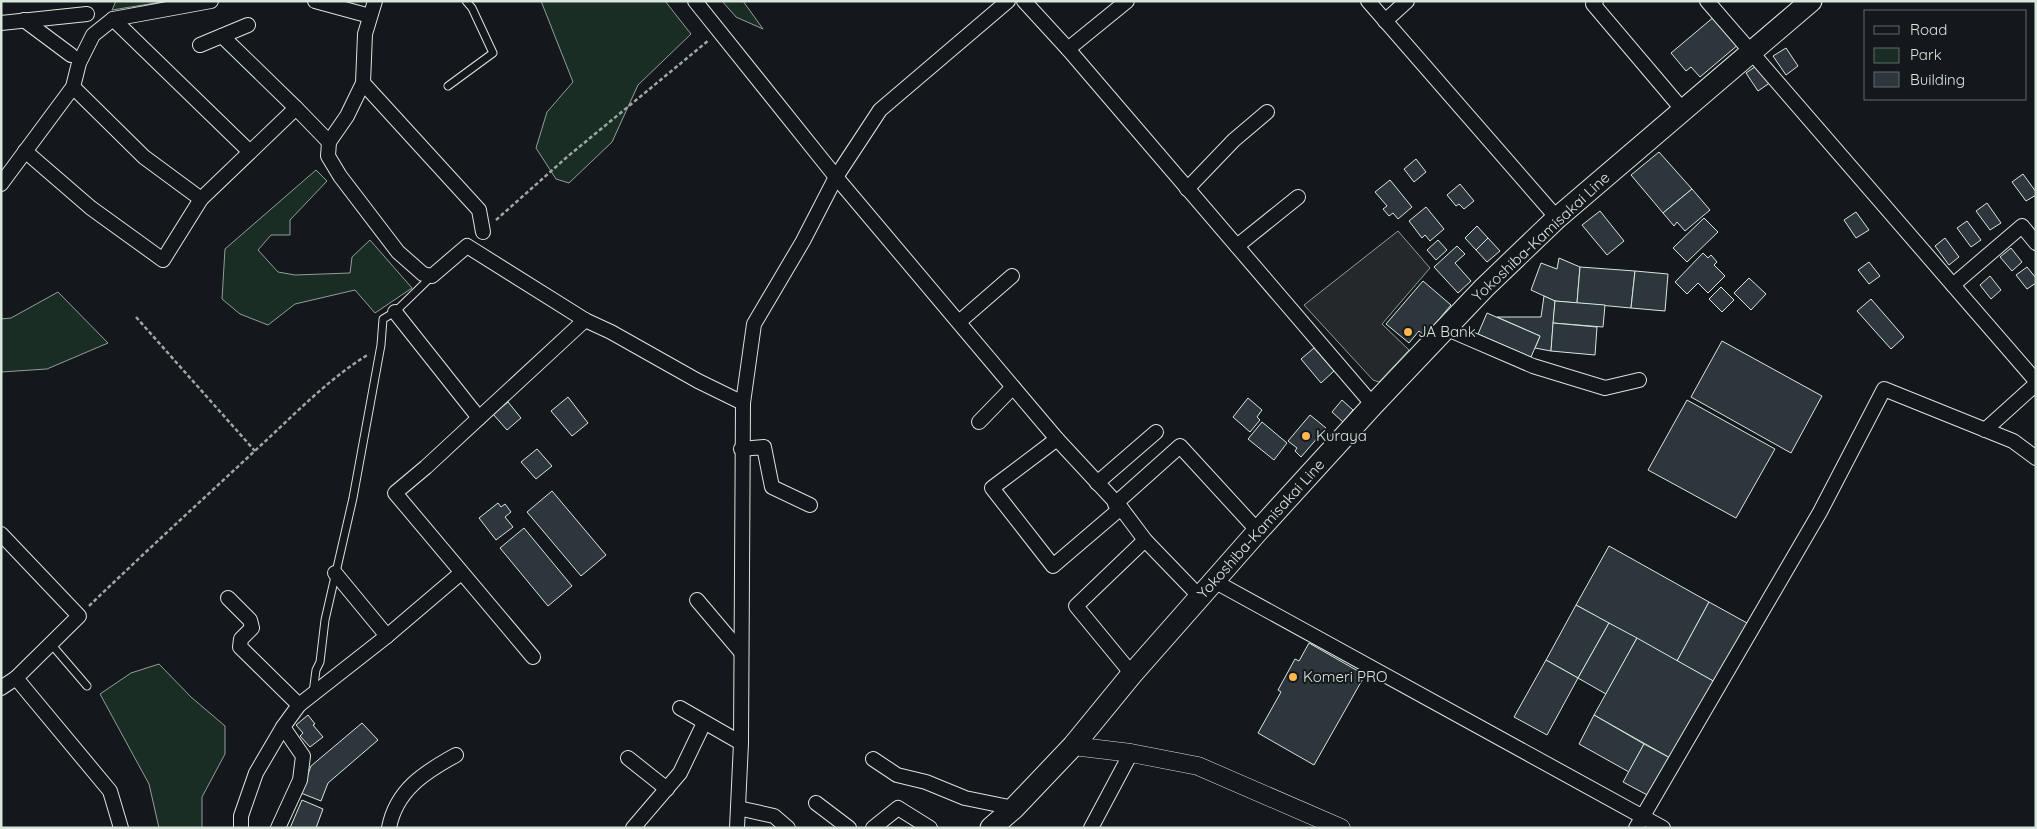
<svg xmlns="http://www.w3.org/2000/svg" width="2037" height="829" font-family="Quicksand,sans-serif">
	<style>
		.green { fill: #1a2d24; stroke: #939e99 }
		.parking { fill: #24282b; stroke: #939e99 }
		.building { fill: #2c363c; stroke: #d8e6dc }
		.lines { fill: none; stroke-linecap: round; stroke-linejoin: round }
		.service-casing { stroke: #d8e6dc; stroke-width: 9 }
		.minor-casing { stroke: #d8e6dc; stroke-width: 16 }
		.tertiary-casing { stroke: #d8e6dc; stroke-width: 19 }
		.primary-casing { stroke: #d8e6dc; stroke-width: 23 }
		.path { stroke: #9da8a2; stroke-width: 2.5; stroke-dasharray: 4 2.5; stroke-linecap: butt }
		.service { stroke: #14181c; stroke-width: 7 }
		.minor { stroke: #14181c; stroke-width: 14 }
		.tertiary { stroke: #14181c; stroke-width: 18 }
		.primary { stroke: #14181c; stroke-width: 21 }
		.poi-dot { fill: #ffb74d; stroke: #14181c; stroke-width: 2 }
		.labels { text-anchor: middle; stroke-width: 4; stroke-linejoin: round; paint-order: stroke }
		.street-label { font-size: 15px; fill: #d8e6dc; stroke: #14181c }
		.poi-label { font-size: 15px; fill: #d8e6dc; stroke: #14181c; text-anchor: start }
	</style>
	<rect width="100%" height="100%" fill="#14181c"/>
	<g class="green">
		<path d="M116,1H168L112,10Z"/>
		<path d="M541,1H665L691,34L638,85L612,142L569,183L556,179L536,148L547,112L573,82Z"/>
		<path d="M722,1H743L763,29L736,17Z"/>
		<path d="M316,170L327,181L290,220V235H271L258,250L278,272L295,275L350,273L352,257L370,240L412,288L375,313L355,290L295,304L268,325L240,314L222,299L225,249Z"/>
		<path d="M58,292L108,343L47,369L1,372V319L11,318Z"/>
		<path d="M159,664L191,697L225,726V754L202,797V828H159L149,784L100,694L131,673Z"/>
	</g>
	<path class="parking" d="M1398,231L1430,268L1382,324L1409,350L1379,382L1373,380L1304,305Z"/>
	<g class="building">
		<path d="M1715,16L1739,44L1700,77L1691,67L1686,71L1671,53Z"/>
		<path d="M1786,48L1798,66L1786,75L1773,56Z"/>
		<path d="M1759,64L1771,82L1758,91L1746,73Z"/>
		<path d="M1659,152L1692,189L1663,213L1631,175Z"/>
		<path d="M1416,159L1426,172L1414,182L1404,169Z"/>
		<path d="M2023,174L2036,192V195L2026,201L2012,182Z"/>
		<path d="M1390,180L1412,207L1398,219L1393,213L1389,216L1383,209L1387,206L1375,192Z"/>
		<path d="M1460,184L1474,201L1464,209L1459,204L1456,206L1447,195Z"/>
		<path d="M1692,189L1710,210L1685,231L1677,222L1674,226L1663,213Z"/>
		<path d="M1987,203L2001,223L1990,230L1976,211Z"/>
		<path d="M1426,207L1444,229L1430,241L1425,235L1422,238L1409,221Z"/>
		<path d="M1600,211L1624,241L1607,255L1582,225Z"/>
		<path d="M1856,212L1869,230L1856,238L1844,220Z"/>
		<path d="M1704,218L1718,232L1687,262L1673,248Z"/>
		<path d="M1967,221L1981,240L1971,247L1957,228Z"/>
		<path d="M1477,226L1488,238L1476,250L1465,238Z"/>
		<path d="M1488,238L1500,251L1487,262L1476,250Z"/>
		<path d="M1945,238L1959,257L1949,265L1935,246Z"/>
		<path d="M1438,240L1447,250L1436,260L1427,250Z"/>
		<path d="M1457,246L1465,254L1455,263L1471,281L1458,293L1434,267Z"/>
		<path d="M2011,248L2022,262L2012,271L2000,257Z"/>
		<path d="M1703,253L1708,258L1711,255L1717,262L1714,265L1725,276L1708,293L1698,283L1687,294L1675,282Z"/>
		<path d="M1559,258L1580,267L1577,303L1555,301L1531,290L1541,263L1557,269Z"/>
		<path d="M1869,262L1880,276L1869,284L1858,270Z"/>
		<path d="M1580,267L1635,271L1631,308L1577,303Z"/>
		<path d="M2027,267L2036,278V283L2027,289L2016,275Z"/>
		<path d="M1635,271L1668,274L1665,311L1631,308Z"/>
		<path d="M1990,276L2001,290L1991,299L1980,285Z"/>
		<path d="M1749,278L1766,294L1751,310L1734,293Z"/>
		<path d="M1423,281L1451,305L1425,336L1419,331L1409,343L1386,324Z"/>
		<path d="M1721,287L1734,300L1722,312L1709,299Z"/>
		<path d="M1544,296L1555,301L1551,351L1535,348L1540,336L1497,317H1541Z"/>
		<path d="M1871,299L1904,337L1891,349L1857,311Z"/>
		<path d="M1555,301L1605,305L1603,327L1553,323Z"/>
		<path d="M1487,313L1540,336L1531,357L1478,334Z"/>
		<path d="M1553,323L1597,327L1595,355L1551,351Z"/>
		<path d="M1722,341L1822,396L1791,453L1691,397Z"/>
		<path d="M1314,348L1334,371L1321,383L1301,359Z"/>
		<path d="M568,397L588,423L572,436L551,411Z"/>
		<path d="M1248,398L1262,410L1257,417L1260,420L1250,432L1233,417Z"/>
		<path d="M1342,400L1353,410L1343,422L1332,412Z"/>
		<path d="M1687,400L1775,449L1736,518L1648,470Z"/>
		<path d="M508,402L521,418L507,430L493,414Z"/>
		<path d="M1310,415L1326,428L1301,457L1295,451L1297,448L1288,441Z"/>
		<path d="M1262,422L1287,443L1274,460L1248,439Z"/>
		<path d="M537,449L552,466L536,479L521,462Z"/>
		<path d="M552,491L606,555L581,576L527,512Z"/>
		<path d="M498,503L501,507L505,504L511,512L505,517L513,527L496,540L479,518Z"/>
		<path d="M524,528L572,586L548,606L500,548Z"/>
		<path d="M1609,546L1709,602L1677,661L1576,605Z"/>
		<path d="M1709,602L1747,623L1715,682L1677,661Z"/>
		<path d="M1576,605L1609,623L1578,678L1546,660Z"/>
		<path d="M1609,623L1637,638L1606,694L1578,678Z"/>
		<path d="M1637,638L1715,682L1672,759L1594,715Z"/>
		<path d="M1309,643L1365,675L1314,765L1258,733L1281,692L1278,690L1295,659L1299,661Z"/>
		<path d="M1546,660L1578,678L1547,735L1514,717Z"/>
		<path d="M308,715L315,724L313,725L323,737L310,747L300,736L303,733L296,725Z"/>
		<path d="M1594,715L1644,744L1629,772L1579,744Z"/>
		<path d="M362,723L378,740L328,783L321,801L301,793L311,766Z"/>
		<path d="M1644,744L1672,759L1651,797L1623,782Z"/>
		<path d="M302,800L323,809L316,828H290Z"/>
	</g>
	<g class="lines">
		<g class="service-casing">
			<g id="service">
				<path d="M448,86L493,53L472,8L466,1"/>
				<path d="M51,644L87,686"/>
				<path d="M313,693L316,670L320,662L325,620L353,498L381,345L383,319L395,312L432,276"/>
			</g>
		</g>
		<g class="minor-casing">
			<g id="minor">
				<path d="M315,1L370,16"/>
				<path d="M375,1L365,34L363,83L347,116L329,142L328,156L340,176L398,252L423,274L432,276L467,246L585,320L611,332L698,381L743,403"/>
				<path d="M695,1L836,177L1013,387L1057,439L1121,508L1145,540L1200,597"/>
				<path d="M1024,1L1068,49L1373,405"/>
				<path d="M1368,1L1557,218"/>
				<path d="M1596,1L1593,4L1682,109"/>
				<path d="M1707,1L2036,381"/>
				<path d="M113,19L250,152"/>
				<path d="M24,20L71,55"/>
				<path d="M1385,21L1407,1"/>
				<path d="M1,23L87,14"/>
				<path d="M222,36L296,108"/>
				<path d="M200,45L248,25"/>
				<path d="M1068,49L1127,1"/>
				<path d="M363,83L479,210L483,232"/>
				<path d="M73,87L144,157L201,199"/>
				<path d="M25,151L91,208L163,260L201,199L296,108L329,142"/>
				<path d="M1,184L73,87L79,63L93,35L113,19L211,1"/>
				<path d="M1187,189L1234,140L1267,112"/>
				<path d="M1237,246L1298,197"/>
				<path d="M1953,285L2022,226L2036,243"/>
				<path d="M395,312L479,418"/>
				<path d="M959,322L1012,276"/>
				<path d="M1445,328L1533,366L1605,388L1639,380"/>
				<path d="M979,422L1013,387"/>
				<path d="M1985,430L2036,384"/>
				<path d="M1057,439L992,488L1053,566L1121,508"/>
				<path d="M741,449L764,447L772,487L810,505"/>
				<path d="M1097,483L1156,432"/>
				<path d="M1115,504L1180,446L1258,531"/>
				<path d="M1,534L79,616L16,678L110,791L121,828"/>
				<path d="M335,573L387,636"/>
				<path d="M1214,581L1663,828"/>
				<path d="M228,598L250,620L252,628L241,639L240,647L299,705"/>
				<path d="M697,600L741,652"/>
				<path d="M533,657L395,493L426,467L585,320"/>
				<path d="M1132,674L1076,606L1145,540"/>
				<path d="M1,688L16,678"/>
				<path d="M680,708L741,743"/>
				<path d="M628,758L667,789"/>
				<path d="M873,759L897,775L926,782L965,798L1014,808"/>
				<path d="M816,803L849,828"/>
				<path d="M738,808L774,816L788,828"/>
				<path d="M241,828V816L256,773L283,727L299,705L387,636L461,573"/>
				<path d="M278,828L300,780L303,756L283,727"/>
				<path d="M389,828C396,790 425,772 456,755"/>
				<path d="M633,828L680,773L704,723"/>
				<path d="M737,828L741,743L743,403L754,324L803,241L836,177L880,110L1008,1"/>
				<path d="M873,828L898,808L930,828"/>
				<path d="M1091,828L1131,753"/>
				<path d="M1636,828L1820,512L1884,389L2013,441L2036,458"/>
			</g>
		</g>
		<g class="tertiary-casing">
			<path id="tertiary" d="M1073,746L1131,753L1198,766L1341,828"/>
		</g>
		<g class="primary-casing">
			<path id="primary" d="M991,828L1014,808L1073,746L1132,674L1258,531L1373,405L1484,288L1557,218L1811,1"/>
		</g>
		<g class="path">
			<path d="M496,220L567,157L709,40"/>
			<path d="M136,317L255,451"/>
			<path d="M89,606C145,552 202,500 259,447C294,415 328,379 369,354"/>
		</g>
		<use href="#service" class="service"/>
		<use href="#minor" class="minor"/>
		<use href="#tertiary" class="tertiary"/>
		<use href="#primary" class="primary"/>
	</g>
	<g class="poi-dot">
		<circle cx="1408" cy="332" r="5"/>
		<circle cx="1306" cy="436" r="5"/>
		<circle cx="1293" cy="677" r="5"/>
	</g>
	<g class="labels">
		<g class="street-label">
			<text transform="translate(1541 237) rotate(-43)" y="5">Yokoshiba-Kamisakai Line</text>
			<text transform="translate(1261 529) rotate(-48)" y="5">Yokoshiba-Kamisakai Line</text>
		</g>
		<g class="poi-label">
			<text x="1418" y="337">JA Bank</text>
			<text x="1316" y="441">Kuraya</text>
			<text x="1303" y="682">Komeri PRO</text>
		</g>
	</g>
	<rect width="2037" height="829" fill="none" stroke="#d8e6dc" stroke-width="5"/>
	<rect x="1864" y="10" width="162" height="90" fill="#14181c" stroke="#626a69"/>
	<rect x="1874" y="26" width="25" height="8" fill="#14181c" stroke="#626a69"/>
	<text x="1910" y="35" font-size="15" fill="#d8e6dc">Road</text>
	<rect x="1874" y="48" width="25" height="15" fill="#1a2d24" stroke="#626a69"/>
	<text x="1910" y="60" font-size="15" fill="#d8e6dc">Park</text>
	<rect x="1874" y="72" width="25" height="15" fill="#2c363c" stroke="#626a69"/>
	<text x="1910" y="85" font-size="15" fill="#d8e6dc">Building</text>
</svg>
